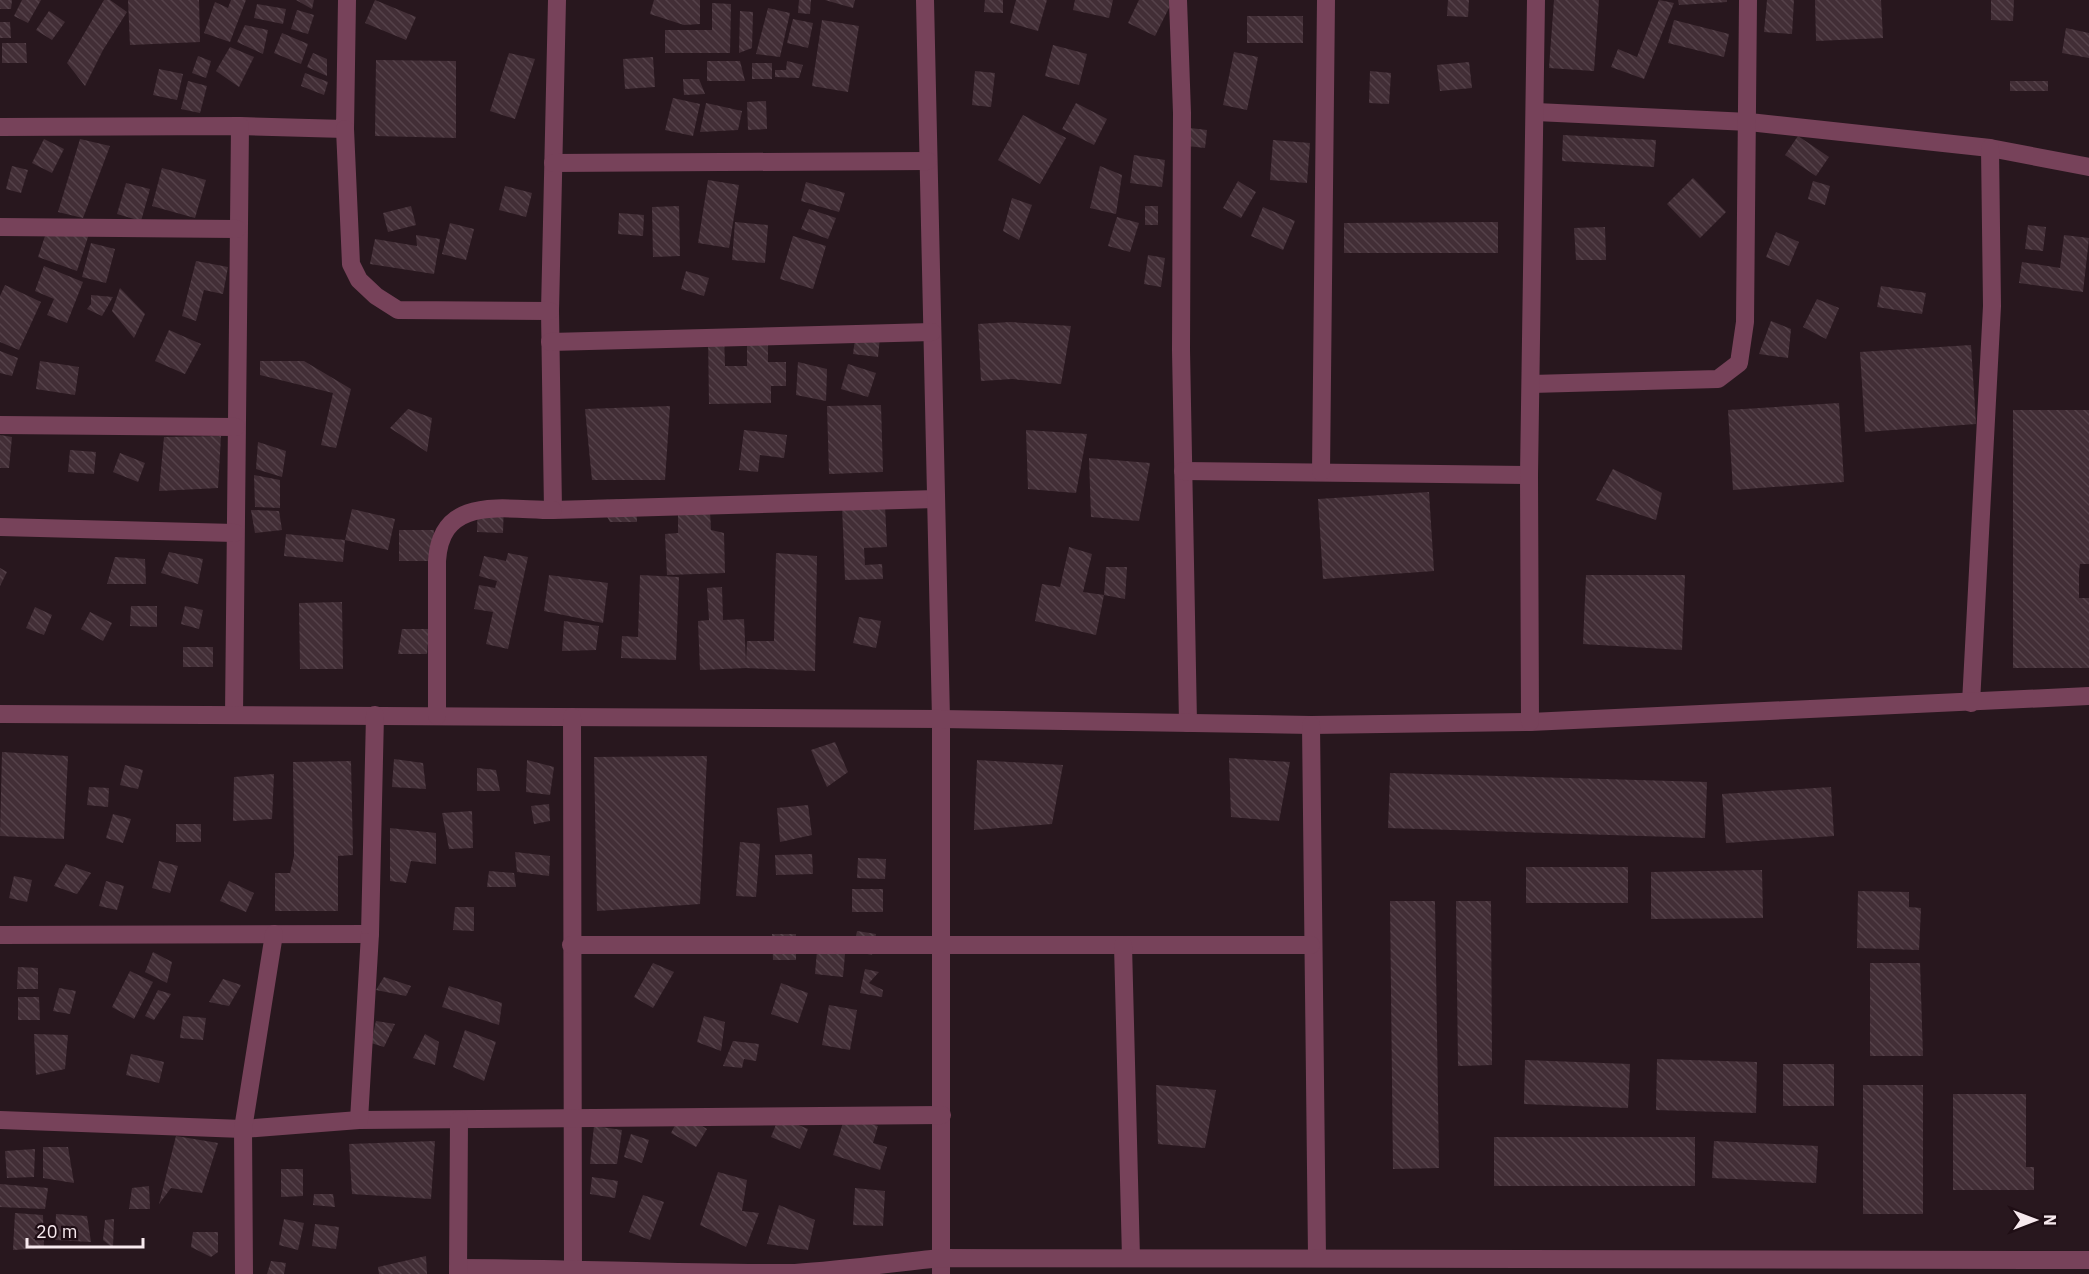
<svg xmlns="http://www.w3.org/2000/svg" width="2089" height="1274" font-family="'IBM Plex Sans',sans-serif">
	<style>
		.building { fill: url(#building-back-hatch) }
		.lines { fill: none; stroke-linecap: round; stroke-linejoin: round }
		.street { stroke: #77425a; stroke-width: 18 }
	</style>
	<defs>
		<pattern id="building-back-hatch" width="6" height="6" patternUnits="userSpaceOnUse" patternTransform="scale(1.5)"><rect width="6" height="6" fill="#422e36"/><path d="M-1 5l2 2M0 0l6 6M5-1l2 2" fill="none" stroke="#55424a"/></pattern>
	</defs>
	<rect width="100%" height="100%" fill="#28171e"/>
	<g class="building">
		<path d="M0,0H12L11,9H0Z"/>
		<path d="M22,0H41L28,23L14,16Z"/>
		<path d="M104,0H110L127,12L103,50L85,86L67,63Z"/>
		<path d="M128,0H199L200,42L130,45Z"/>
		<path d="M231,0H246L230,42L204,33L215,2L228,8Z"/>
		<path d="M296,0H314L312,9Z"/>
		<path d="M375,0L416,17L406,40L365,23Z"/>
		<path d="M654,0H700V24L684,25L650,14Z"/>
		<path d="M799,0H811L810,14L798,13Z"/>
		<path d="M825,0H855L853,8Z"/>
		<path d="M985,0H1003V13L984,12Z"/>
		<path d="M1016,0H1047L1038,31L1010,23Z"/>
		<path d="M1075,0H1113L1109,18L1073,10Z"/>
		<path d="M1139,0H1173L1155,36L1128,23Z"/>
		<path d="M1448,0H1469L1468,17L1447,16Z"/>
		<path d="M1554,0H1599L1594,71L1549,68Z"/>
		<path d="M1659,0L1674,3L1644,79L1611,67L1618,49L1637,57Z"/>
		<path d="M1678,0H1727V2L1679,5Z"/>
		<path d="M1767,0H1794L1792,34L1764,32Z"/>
		<path d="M1815,0H1881L1883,38L1816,41Z"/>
		<path d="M1991,0H2014L2013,21L1991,20Z"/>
		<path d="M712,3L731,4L730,53H665V30H712Z"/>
		<path d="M257,4L286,9L283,24L254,18Z"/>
		<path d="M768,8L790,13L780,57L756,54Z"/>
		<path d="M297,10L314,15L308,34L291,29Z"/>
		<path d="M49,11L65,22L52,40L36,30Z"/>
		<path d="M740,11L753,12L752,48L739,53Z"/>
		<rect x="1247" y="16" width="56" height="27"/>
		<path d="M793,19L813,23L808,48L787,43Z"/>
		<path d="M822,20L859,26L848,92L812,86Z"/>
		<path d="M1674,20L1729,34L1724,57L1668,43Z"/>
		<path d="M0,22H10L11,38H0Z"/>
		<path d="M245,25L268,30L263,54L237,42Z"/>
		<path d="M2066,28L2089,33V58L2062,53Z"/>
		<path d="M282,33L308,44L301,64L274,53Z"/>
		<path d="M2,43H26L27,63H2Z"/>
		<path d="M1053,45L1087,54L1079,85L1045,76Z"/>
		<path d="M230,47L254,57L239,87L216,71Z"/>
		<path d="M1234,52L1258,57L1247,110L1223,105Z"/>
		<path d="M313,53L327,59V76L307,67Z"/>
		<path d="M509,53L535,59L515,119L490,111Z"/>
		<path d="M198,56L211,61L206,78L192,73Z"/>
		<path d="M653,57L655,87L625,89L623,59Z"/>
		<path d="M376,60L456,61V138L375,136Z"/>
		<path d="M707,61H740L745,81H707Z"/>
		<path d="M787,61L803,65L799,78L775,77V70H786Z"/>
		<path d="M1469,62L1472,88L1440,91L1437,65Z"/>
		<rect x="752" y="63" width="20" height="16"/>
		<path d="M159,69L183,74L177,100L153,95Z"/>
		<path d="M975,71L995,73L991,107L972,105Z"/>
		<path d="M1370,71L1391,73L1389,104L1369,103Z"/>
		<path d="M305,73L328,82L324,95L301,86Z"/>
		<path d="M683,79H699L705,94L684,95Z"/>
		<path d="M188,81L207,86L200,113L181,109Z"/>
		<rect x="2010" y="81" width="38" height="10"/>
		<path d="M673,98L700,104L693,136L665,130Z"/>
		<path d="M766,101L767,129L748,130L747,102Z"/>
		<path d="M706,103L742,111L738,130L700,132Z"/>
		<path d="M1076,103L1107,119L1094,145L1062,129Z"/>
		<path d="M1023,115L1066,138L1040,184L998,160Z"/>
		<path d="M1190,128L1207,130L1205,148L1188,146Z"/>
		<path d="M1563,135L1656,140L1654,167L1562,161Z"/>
		<path d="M1798,136L1829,157L1816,176L1785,155Z"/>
		<path d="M44,139L64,149L52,173L32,163Z"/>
		<path d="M80,139L110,146L83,218L58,212Z"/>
		<path d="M1273,140L1310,143L1307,183L1270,180Z"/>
		<path d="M1134,155L1165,160L1162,187L1130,183Z"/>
		<path d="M12,166L28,170L21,193L6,189Z"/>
		<path d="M1100,166L1122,175L1116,214L1090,208Z"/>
		<path d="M162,168L206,180L195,218L152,206Z"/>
		<path d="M1693,178L1726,212L1700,238L1667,204Z"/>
		<path d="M708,180L739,185L729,248L698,243Z"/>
		<path d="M1238,181L1256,192L1241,218L1223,208Z"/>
		<path d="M1813,181L1830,186L1825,205L1808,199Z"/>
		<path d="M806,182L845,193L839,212L801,201Z"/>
		<path d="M126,183L150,189L141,221L117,214Z"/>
		<path d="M505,186L532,193L526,217L499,210Z"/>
		<path d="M1012,198L1032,205L1019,240L1003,231Z"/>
		<path d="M411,206L416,225L388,232L383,213Z"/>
		<path d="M679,206L680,256L653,257L652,207Z"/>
		<rect x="1145" y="206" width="13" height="19"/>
		<path d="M1263,207L1295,221L1283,250L1251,236Z"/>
		<path d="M809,209L836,218L828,239L801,229Z"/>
		<path d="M619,213L644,215L643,236L618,234Z"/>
		<path d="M1117,217L1139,223L1130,252L1108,246Z"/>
		<path d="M735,222L768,225L765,263L732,260Z"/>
		<path d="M1498,222V253H1344V223Z"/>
		<path d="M450,223L474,229L466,260L442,254Z"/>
		<path d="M2028,225L2046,227L2043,251L2025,249Z"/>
		<path d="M1605,227L1606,260H1576L1574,228Z"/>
		<path d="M1776,232L1799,242L1789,266L1766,257Z"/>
		<path d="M89,234L77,271L38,257L45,236Z"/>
		<path d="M416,235L440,239L434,274L370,264L375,239L417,246Z"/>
		<path d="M2064,235L2089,238L2083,292L2019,283L2022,262L2060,268Z"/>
		<path d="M793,236L826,246L813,289L780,279Z"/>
		<path d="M91,243L115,249L106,283L82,277Z"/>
		<path d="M1148,255L1165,258L1161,287L1144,284Z"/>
		<path d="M196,261L228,267L223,294L204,290L196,321L182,316Z"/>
		<path d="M44,266L83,282L67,323L47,315L54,299L35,291Z"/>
		<path d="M686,271L709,278L704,296L681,289Z"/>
		<path d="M5,285L41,302L19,350L0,342V296Z"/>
		<path d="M1881,286L1926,293L1922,314L1877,307Z"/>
		<path d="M120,288L145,314L134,338L112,311Z"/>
		<path d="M91,295L113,297L102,316L87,309L91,304Z"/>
		<path d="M1817,299L1839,308L1826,339L1803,327Z"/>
		<path d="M1771,321L1791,329L1788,358L1759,354Z"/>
		<path d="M1010,322L1071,326L1061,384L1012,379L981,381L978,324Z"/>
		<path d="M857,325L881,327L878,357L853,354Z"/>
		<path d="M169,330L201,344L185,374L155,361Z"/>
		<path d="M724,333L725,366H747V334H768V362H786V386H771V403L709,404L708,334Z"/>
		<path d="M1971,345L1976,424L1865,432L1860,352Z"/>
		<path d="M0,351L18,358L12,376L0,373Z"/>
		<path d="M40,361L79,367L75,395L36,389Z"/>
		<path d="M260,361H304L351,389L336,448L321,445L333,393L260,375Z"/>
		<path d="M798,362L827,369L826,401L796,395Z"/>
		<path d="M848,364L876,373L868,397L841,389Z"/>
		<path d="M1839,403L1844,482L1733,490L1728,410Z"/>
		<path d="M881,405L883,472L829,474L827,406Z"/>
		<path d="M670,406L665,480H592L585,409Z"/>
		<path d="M408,409L432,418L427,452L390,428Z"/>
		<path d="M2013,410H2089V564H2080L2079,572V598H2089V668H2013Z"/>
		<path d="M744,430L787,435L784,458L760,455L758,472L739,470Z"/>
		<path d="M1026,430L1087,434L1076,493L1028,489Z"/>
		<path d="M0,435L12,437L9,468H0Z"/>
		<path d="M221,436L218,488L159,491L164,437Z"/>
		<path d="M258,442L286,451L282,477L256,469Z"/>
		<path d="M70,450L96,452L94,474L68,472Z"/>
		<path d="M120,453L145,463L138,482L113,472Z"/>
		<path d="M1089,458L1150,463L1139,521L1091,517Z"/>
		<path d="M1613,469L1662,493L1656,520L1596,500Z"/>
		<path d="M254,475L280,480V508L255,507Z"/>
		<path d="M1429,492L1434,571L1323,579L1318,499Z"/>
		<path d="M636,499L637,522H610L604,511H589V500Z"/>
		<path d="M478,502L504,503L503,533L477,532Z"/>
		<path d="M885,505L887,547L864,548L865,565L882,564L883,579L845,580L842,506Z"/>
		<path d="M352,509L395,519L388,550L345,540Z"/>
		<path d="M251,510L279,511L282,530L255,533Z"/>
		<path d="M710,511L711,530L724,533L725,573L667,575L665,534L678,533V513Z"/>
		<path d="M399,530H434L431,561H399Z"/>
		<path d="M286,534L345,540L343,562L284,556Z"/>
		<path d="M1069,547L1092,554L1083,592L1104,595L1096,635L1035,621L1042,584L1060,587Z"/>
		<path d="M169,552L203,559L198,584L161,573Z"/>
		<path d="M508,553L528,557L508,649L486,644L493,612L474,609L479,585L495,588L497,581L479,576L484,556L506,561Z"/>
		<path d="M776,553L817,556L815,671L746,668L700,670L698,621L709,620L707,588L722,587L723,620L744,619L746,663L747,641H774Z"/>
		<path d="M115,557L145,559L146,584H107Z"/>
		<path d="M1106,567H1127L1125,599L1104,595Z"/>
		<path d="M0,568L7,572L0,586Z"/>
		<path d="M549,575L608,583L603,623L544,611Z"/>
		<path d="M640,575L679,577L676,660L621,658L622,636L638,637Z"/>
		<path d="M1586,575H1685L1682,650L1583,644Z"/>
		<path d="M342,602L343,669H300L299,603Z"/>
		<path d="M131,606H157V627L130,626Z"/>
		<path d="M185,606L203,610L199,629L181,624Z"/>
		<path d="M35,607L52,615L44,635L26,628Z"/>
		<path d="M90,612L112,623L103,641L81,629Z"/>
		<path d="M859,617L881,621L876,648L853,643Z"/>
		<path d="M564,621L599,626L596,650L562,651Z"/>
		<path d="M402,629H429L427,654H398Z"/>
		<rect x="183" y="647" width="30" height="20"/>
		<path d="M835,742L848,772L827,787L811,750Z"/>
		<path d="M2,752L68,756L64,839L0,836Z"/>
		<path d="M707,756L700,904L597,911L594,757Z"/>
		<path d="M1229,758L1290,762L1279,821L1231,817Z"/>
		<path d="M394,759L423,763L426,789L392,787Z"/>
		<path d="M527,760L554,767L550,795L526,792Z"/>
		<path d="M977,760L1063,765L1052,824L974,830Z"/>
		<path d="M351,761L353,855L338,856V911H275V873H290L294,856L293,762Z"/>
		<path d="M125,765L143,770L138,789L120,785Z"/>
		<path d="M477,768L496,770L500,791H477Z"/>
		<path d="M1390,773L1707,782L1705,838L1388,828Z"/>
		<path d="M274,774L272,819L233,821L234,777Z"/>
		<path d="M89,787L109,788L108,807L87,805Z"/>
		<path d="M1831,787L1834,836L1726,843L1722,794Z"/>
		<path d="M549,804L550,821L534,824L531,806Z"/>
		<path d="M808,805L812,835L780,842L777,808Z"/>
		<path d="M472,811L473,848L449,849L442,813Z"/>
		<path d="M113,814L131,819L123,843L106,838Z"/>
		<rect x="176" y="824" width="25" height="18"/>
		<path d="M390,828L436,833V864L411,861L406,883L390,881Z"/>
		<path d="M740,842L760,844L756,897L736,896Z"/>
		<path d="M515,852L550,856L549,876L517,872Z"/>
		<path d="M812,854L813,874L776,875L775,855Z"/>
		<path d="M858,858L886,859L885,879L857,878Z"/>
		<path d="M159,861L178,866L170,893L152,888Z"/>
		<path d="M66,864L91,873L77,894L54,886Z"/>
		<rect x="1526" y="867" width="102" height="36"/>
		<path d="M1762,870L1763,918L1651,919V872Z"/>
		<path d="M489,871L514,873L516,887H487Z"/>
		<path d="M14,876L32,880L27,902L9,898Z"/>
		<path d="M106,881L124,886L117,910L99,906Z"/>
		<path d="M229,881L254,893L246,912L220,901Z"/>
		<rect x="852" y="889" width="31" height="23"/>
		<path d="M1858,891L1909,892V907L1921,908L1919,950L1857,948Z"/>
		<path d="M1390,901H1435L1439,1168L1393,1169Z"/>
		<path d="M1456,901H1491L1492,1065L1458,1066Z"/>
		<path d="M455,907H474V931L453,930Z"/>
		<path d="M857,931L876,934L872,955L853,951Z"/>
		<path d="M772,934H796V960H773Z"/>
		<path d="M817,951L845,954L843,977L815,974Z"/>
		<path d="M153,952L172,962L167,983L145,972Z"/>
		<path d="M653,963L674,972L653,1008L634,997Z"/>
		<path d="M1870,963H1920L1923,1056H1870Z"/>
		<path d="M18,967L38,968V989H17Z"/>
		<path d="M865,969L879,972L869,983L883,990L882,997L860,993Z"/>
		<path d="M130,971L153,982L134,1019L112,1007Z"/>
		<path d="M384,977L411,986L406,996L376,990Z"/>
		<path d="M223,979L241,985L229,1006L209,1002Z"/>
		<path d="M781,983L808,993L798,1023L771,1014Z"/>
		<path d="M449,986L502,1003L499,1025L442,1007Z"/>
		<path d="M59,988L76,991L70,1014L53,1011Z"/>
		<path d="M158,990L171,994L154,1020L145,1016Z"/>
		<path d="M18,997H39L40,1020H18Z"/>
		<path d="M829,1005L857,1010L850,1050L822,1045Z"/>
		<path d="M183,1016L206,1018L203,1040L180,1038Z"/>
		<path d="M704,1016L725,1022L721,1051L697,1042Z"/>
		<path d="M376,1021L395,1024L384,1047L371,1043Z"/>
		<path d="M465,1030L496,1042L484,1081L453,1067Z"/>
		<path d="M34,1034L68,1035L65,1069L36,1075Z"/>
		<path d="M425,1034L439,1042L435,1065L413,1058Z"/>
		<path d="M733,1041L759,1044L756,1061L744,1059L742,1068L723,1066Z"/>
		<path d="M131,1054L164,1062L159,1083L126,1075Z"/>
		<path d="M1657,1059L1757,1062L1756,1113L1656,1110Z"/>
		<path d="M1525,1060L1630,1064L1628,1108L1524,1104Z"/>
		<rect x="1783" y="1064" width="51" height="42"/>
		<path d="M1156,1085L1216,1090L1205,1148L1158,1144Z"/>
		<rect x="1863" y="1085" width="60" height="129"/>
		<path d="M1953,1094H2026V1167H2034V1190H1953Z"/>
		<path d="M681,1114L707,1129L696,1147L671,1133Z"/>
		<path d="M845,1116L878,1126L873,1143L887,1147L880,1170L833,1155Z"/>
		<path d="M779,1117L808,1129L800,1149L771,1137Z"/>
		<path d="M594,1126L622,1130L617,1164H590Z"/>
		<path d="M631,1134L649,1140L642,1163L624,1157Z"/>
		<path d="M176,1136L218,1143L202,1193L171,1188L159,1204Z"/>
		<rect x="1494" y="1137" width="201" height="49"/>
		<path d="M435,1141L431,1199L352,1194L349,1144Z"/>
		<path d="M1714,1141L1818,1146L1816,1183L1712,1178Z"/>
		<path d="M43,1147H68L74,1183L43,1178Z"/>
		<path d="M35,1149L34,1177L7,1178L5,1151Z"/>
		<path d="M281,1169H303V1196L281,1197Z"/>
		<path d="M718,1172L747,1180L742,1211L759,1213L746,1247L700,1225Z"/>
		<path d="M592,1177L618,1181L615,1198L590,1194Z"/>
		<path d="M0,1184L48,1188L45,1209L0,1207Z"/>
		<path d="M149,1186L150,1209H129L132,1188Z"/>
		<path d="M855,1188L885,1191L883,1226L853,1225Z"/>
		<path d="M314,1194H333L335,1207L313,1205Z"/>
		<path d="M643,1195L664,1202L650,1240L629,1232Z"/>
		<path d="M779,1205L815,1220L808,1250L767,1244Z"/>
		<path d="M15,1213L43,1215L44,1248L13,1250Z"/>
		<path d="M56,1214L87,1216L91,1242L55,1240Z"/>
		<path d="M114,1219L113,1248L103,1240L105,1220Z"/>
		<path d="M284,1219L304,1223L298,1250L279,1245Z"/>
		<path d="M315,1224L339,1227L336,1249L312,1246Z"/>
		<path d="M193,1232H218V1252L211,1257L191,1247Z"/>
		<path d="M426,1256L427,1274H379L378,1267Z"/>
		<path d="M271,1261L286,1263L284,1274H267Z"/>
	</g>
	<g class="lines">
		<g class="street">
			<path d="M557,0L550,311L553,510L936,499"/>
			<path d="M925,0L941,719V1274"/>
			<path d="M1178,0L1182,113L1181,350L1188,723"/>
			<path d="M1536,112L1749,122L1990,148L2089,167"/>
			<path d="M240,126L345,129L347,0"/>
			<path d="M0,127L240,126L234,715"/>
			<path d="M345,129L351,264L359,280L376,296L398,310L550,311"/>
			<path d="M553,163L928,161"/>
			<path d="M0,227L237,229"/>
			<path d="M550,342L932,332"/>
			<path d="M1531,384L1718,379L1739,363L1745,322L1748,0"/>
			<path d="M0,425L236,427"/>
			<path d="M1183,471L1529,475"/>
			<path d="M1321,472L1326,0"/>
			<path d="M0,527L235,533"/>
			<path d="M1971,703L1992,306L1990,148"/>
			<path d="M0,714L941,719L1311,725L1530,722L2089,696"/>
			<path d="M437,716V561C441,494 504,510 553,510"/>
			<path d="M572,717L573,1270"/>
			<path d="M1530,722L1529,475L1536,0"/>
			<path d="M1311,725L1317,1257"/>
			<path d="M0,935L370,934"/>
			<path d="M571,945H1311"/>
			<path d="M1123,945L1131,1258"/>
			<path d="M0,1120L243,1129L359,1120L942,1115"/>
			<path d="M359,1120L370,934L375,715"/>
			<path d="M458,1268C570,1268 683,1274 795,1273C844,1270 892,1263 941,1258L2089,1260"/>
			<path d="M244,1274L243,1129L274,934"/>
			<path d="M458,1274L459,1120"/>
		</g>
	</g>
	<g transform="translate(2035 1220) rotate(90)" stroke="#1f0e15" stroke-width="4.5" paint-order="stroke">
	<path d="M0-4.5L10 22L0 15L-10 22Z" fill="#f7e9ee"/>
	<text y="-9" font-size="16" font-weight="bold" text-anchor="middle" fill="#f7e9ee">N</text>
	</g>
	<path d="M27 1238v9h116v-9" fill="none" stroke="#f7e9ee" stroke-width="3"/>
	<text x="36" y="1238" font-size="18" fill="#f7e9ee" stroke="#1f0e15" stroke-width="4.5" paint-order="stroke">20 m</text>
</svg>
